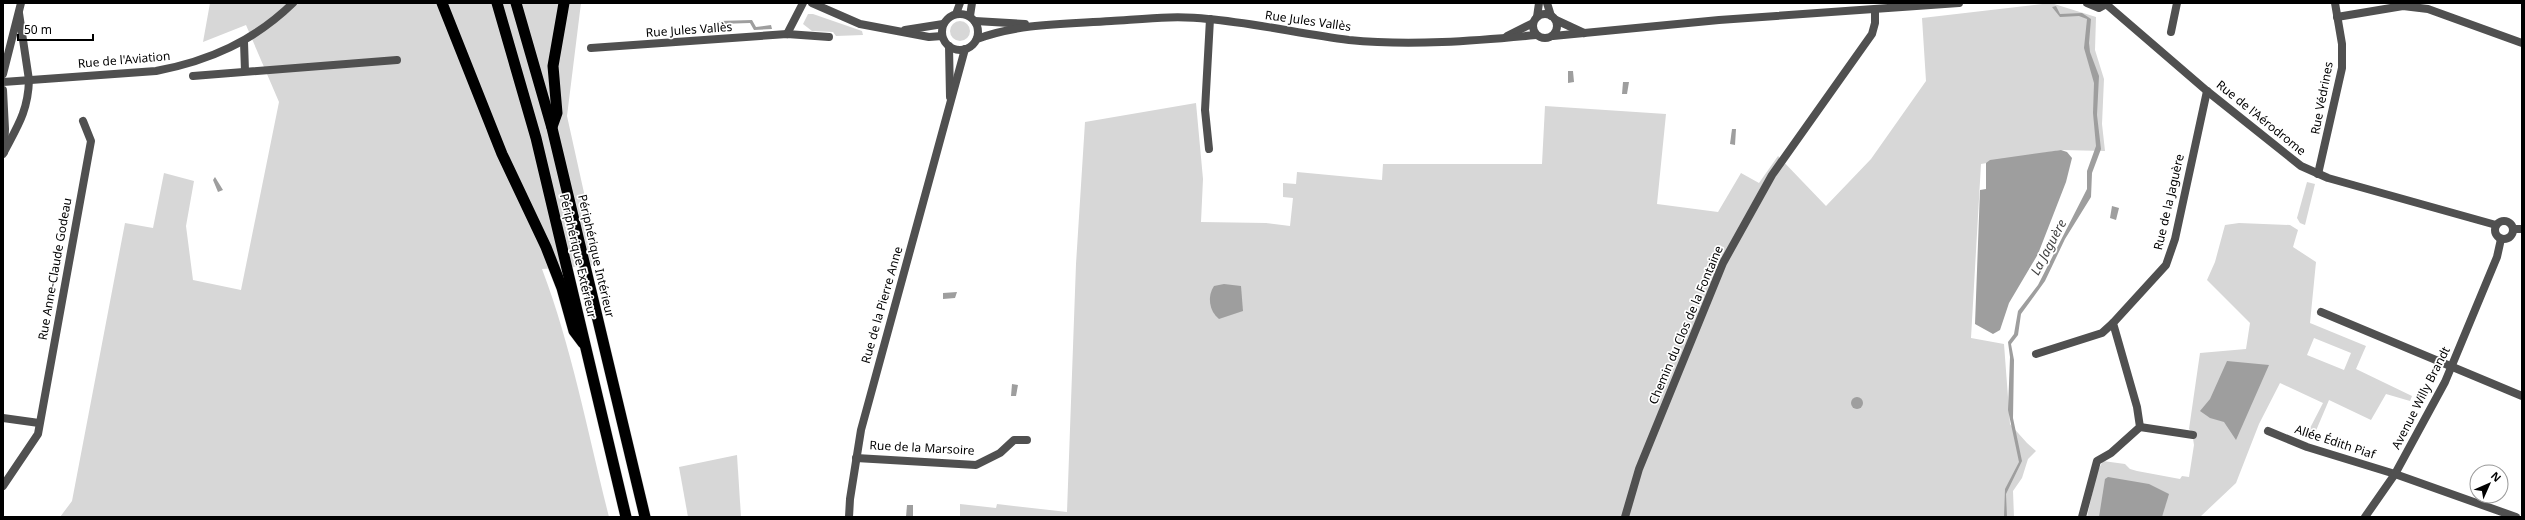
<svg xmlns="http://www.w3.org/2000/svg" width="2525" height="520" font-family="'Noto Sans',sans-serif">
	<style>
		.green { fill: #d7d7d7; fill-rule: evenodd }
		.water { fill: #9e9e9e }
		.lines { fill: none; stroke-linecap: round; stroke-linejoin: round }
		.trunk-casing { stroke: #dbdbdb; stroke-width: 12 }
		.minor { stroke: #505050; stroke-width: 8 }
		.tertiary { stroke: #505050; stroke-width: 8 }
		.trunk { stroke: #000; stroke-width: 11 }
		.labels { text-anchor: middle; stroke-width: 3.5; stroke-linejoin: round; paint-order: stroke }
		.street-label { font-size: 12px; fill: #000; stroke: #fff }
		.water-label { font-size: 13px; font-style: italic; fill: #3f3f3f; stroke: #fff }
	</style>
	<rect width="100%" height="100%" fill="#fff"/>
	<g class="green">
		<path d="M210,3H581L567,116L600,265L542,269C572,348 588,434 609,517H60L72,501L125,223L153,228L164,173L194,181L186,226L193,280L241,290L279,102L246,25L203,42Z"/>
		<path d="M2051,3L2096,17L2095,50L2104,79L2102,124L2105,151L2061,150L1981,164L1971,338L2004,344L2010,424L2027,443L2036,451L2028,459L2022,478L2013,491L2014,517H960V504L996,508L997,504L1067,512L1076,264L1085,122L1196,103L1203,179L1201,222L1266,223L1290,226L1293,198L1283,197V183L1296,184L1297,172L1382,180L1383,164H1542L1545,106L1666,114L1657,204L1718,212L1741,173L1759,183L1778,156L1826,206L1871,159L1926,81L1922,18Z"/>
		<path d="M808,14H813L862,31L863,35L836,36L833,32L812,31L803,24Z"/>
		<circle cx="960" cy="31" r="10"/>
		<path d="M2307,182L2315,184L2305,225L2300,223L2297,218Z"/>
		<path d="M2239,223L2290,225L2298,230L2293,247L2316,262L2310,323L2366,346L2356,369L2412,396L2410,401L2386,394L2371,420L2329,400L2315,433L2309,430L2323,403L2280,383L2259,424L2236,483L2200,517H2087L2097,472L2103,461L2125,464L2130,469L2137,471L2180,479L2182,476L2189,477L2194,445L2192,432L2189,429L2200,353L2246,349L2250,323L2207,280L2215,262L2225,225ZM2314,338L2351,353L2344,370L2307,355Z"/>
		<path d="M737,455L741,517H688L679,467Z"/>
	</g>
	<g class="water">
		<path d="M2056,6L2060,14L2082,13L2091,19L2089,43L2090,52L2099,76L2097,115L2101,149L2092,173L2091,197L2065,239L2045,281L2021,314L2018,335L2011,344L2014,360L2013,418L2022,461L2006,494L2007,517H2004L2005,489L2019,462L2008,410L2010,357L2008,342L2014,334L2018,311L2038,285L2087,189V171L2096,146L2093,113L2094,83L2084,48L2087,19L2079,16L2060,17L2052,7Z"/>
		<path d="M752,20L756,27L771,25L772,29L754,30L750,23L719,24V21Z"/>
		<path d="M1568,71H1573L1574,82L1568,83Z"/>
		<path d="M1623,82H1629L1627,94H1622Z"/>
		<path d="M1732,129H1736L1735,145L1730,144Z"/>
		<path d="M2061,150L2067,152L2072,158L2066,182L2038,254L2009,303L2000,330L1993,334L1975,324L1980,190L1986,189V163L1990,160Z"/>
		<path d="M215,177L223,190L218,192L213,180Z"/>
		<path d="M2112,206L2119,208L2116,220L2110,218Z"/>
		<path d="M1224,284L1241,286L1243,311L1219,319C1209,311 1207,296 1214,286Z"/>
		<path d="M957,292L955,298L943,299V293Z"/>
		<path d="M2227,361L2269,365L2236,440L2224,422L2210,418L2200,411L2210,399Z"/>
		<path d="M1012,384L1018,385L1016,396H1011Z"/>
		<circle cx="1857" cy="403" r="6"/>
		<path d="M2108,477L2149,484L2169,494L2162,517H2099L2105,479Z"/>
		<path d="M907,505H913V517H906Z"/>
	</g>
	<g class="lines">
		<g class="trunk-casing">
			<g id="trunk">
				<path d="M442,3L502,154L546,247L562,288L574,331L583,343"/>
				<path d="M497,3L536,138L626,517"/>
				<path d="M516,3L552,128L645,517"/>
				<path d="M552,127L557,113L553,66L564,3"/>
			</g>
		</g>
		<g class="minor">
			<path d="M1547,3L1551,16"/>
			<path d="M1537,17L1539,3"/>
			<path d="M2337,17L2403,6L2428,9L2522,43"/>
			<path d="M2171,32L2177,3"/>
			<path d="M787,34L803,3"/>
			<path d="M244,42L245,71"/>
			<path d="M591,48L787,34L829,37"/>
			<path d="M3,74L21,3"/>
			<path d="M193,76L397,60"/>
			<path d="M3,90L5,129L4,152"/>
			<path d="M1209,149L1205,110L1210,19"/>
			<path d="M3,154C17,127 28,112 29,80L19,13"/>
			<path d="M2318,174L2342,68V44L2335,3"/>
			<path d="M2321,312L2522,396"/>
			<path d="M2036,354L2102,333L2113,323"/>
			<path d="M3,418L39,423"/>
			<path d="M2140,427L2193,435"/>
			<path d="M2268,431L2307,447L2395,474L2516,517"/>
			<path d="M856,458L976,465L1000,453L1014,440H1027"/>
			<path d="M3,486L38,434L91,141L83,121"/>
			<path d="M1625,517L1639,469L1723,263L1772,175L1872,34L1875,23V10"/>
			<path d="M2082,517L2097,461L2111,453L2140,427L2137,407L2113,323L2166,265L2175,239L2207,91"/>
			<path d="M2365,517L2395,474L2445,382L2497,257L2501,239"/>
		</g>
		<g class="tertiary">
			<path d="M812,3L860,24L929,37L942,36"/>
			<path d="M2087,3L2099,8L2108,3"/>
			<path d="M2106,4L2207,91L2301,166L2328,178L2496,225"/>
			<circle cx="1545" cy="26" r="12"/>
			<circle cx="960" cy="32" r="18"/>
			<path d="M956,14L960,3"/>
			<path d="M970,16L972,3"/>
			<path d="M1556,20L1584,33"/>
			<path d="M975,21L1025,24"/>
			<path d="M905,30L943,24"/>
			<path d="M1507,36L1533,23"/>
			<path d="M1553,36L1719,20L1959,3"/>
			<path d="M977,39C1020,23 1066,24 1111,21C1143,19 1176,15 1208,19C1255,23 1301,34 1349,40C1410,46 1474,41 1536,35"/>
			<path d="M949,46L950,97"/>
			<path d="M3,82L156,71C209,61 254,41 293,3"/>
			<circle cx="2504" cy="230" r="9"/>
			<path d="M2514,229H2522"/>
			<path d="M849,517L850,499L861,430L965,49"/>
		</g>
		<use href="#trunk" class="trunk"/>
	</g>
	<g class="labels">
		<g class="street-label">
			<text transform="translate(1308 21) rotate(8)" y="4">Rue Jules Vallès</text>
			<text transform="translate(689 30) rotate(-4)" y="4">Rue Jules Vallès</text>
			<text transform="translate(124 60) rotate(-5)" y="4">Rue de l'Aviation</text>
			<text transform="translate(2322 98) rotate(-79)" y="4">Rue Védrines</text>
			<text transform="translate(2261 118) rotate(39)" y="4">Rue de l'Aérodrome</text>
			<text transform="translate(2169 202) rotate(-77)" y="4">Rue de la Jaguère</text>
			<text transform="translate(578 256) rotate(77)" y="4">Périphérique Extérieur</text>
			<text transform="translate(596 256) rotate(77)" y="4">Périphérique Intérieur</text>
			<text transform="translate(55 269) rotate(-80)" y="4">Rue Anne-Claude Godeau</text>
			<text transform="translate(882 305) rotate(-74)" y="4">Rue de la Pierre Anne</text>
			<text transform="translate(1686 325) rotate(-67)" y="4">Chemin du Clos de la Fontaine</text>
			<text transform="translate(2421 398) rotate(-63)" y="4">Avenue Willy Brandt</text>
			<text transform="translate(2335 442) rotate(18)" y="4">Allée Édith Piaf</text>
			<text transform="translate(922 448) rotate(3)" y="4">Rue de la Marsoire</text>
		</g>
		<g class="water-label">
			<text transform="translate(2048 247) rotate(-62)" y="5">La Jaguère</text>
		</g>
	</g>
	<rect width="2525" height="520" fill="none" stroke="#000000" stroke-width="8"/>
	<g transform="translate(2489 484) rotate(45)"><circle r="19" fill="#ffffff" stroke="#999999"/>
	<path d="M0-3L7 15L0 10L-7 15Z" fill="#000000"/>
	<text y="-6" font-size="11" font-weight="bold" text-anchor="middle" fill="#000000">N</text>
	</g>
	<path d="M18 34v6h75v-6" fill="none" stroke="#000000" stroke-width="2"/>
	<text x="24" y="34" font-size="12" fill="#000000" stroke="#ffffff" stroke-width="3" paint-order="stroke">50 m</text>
</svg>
